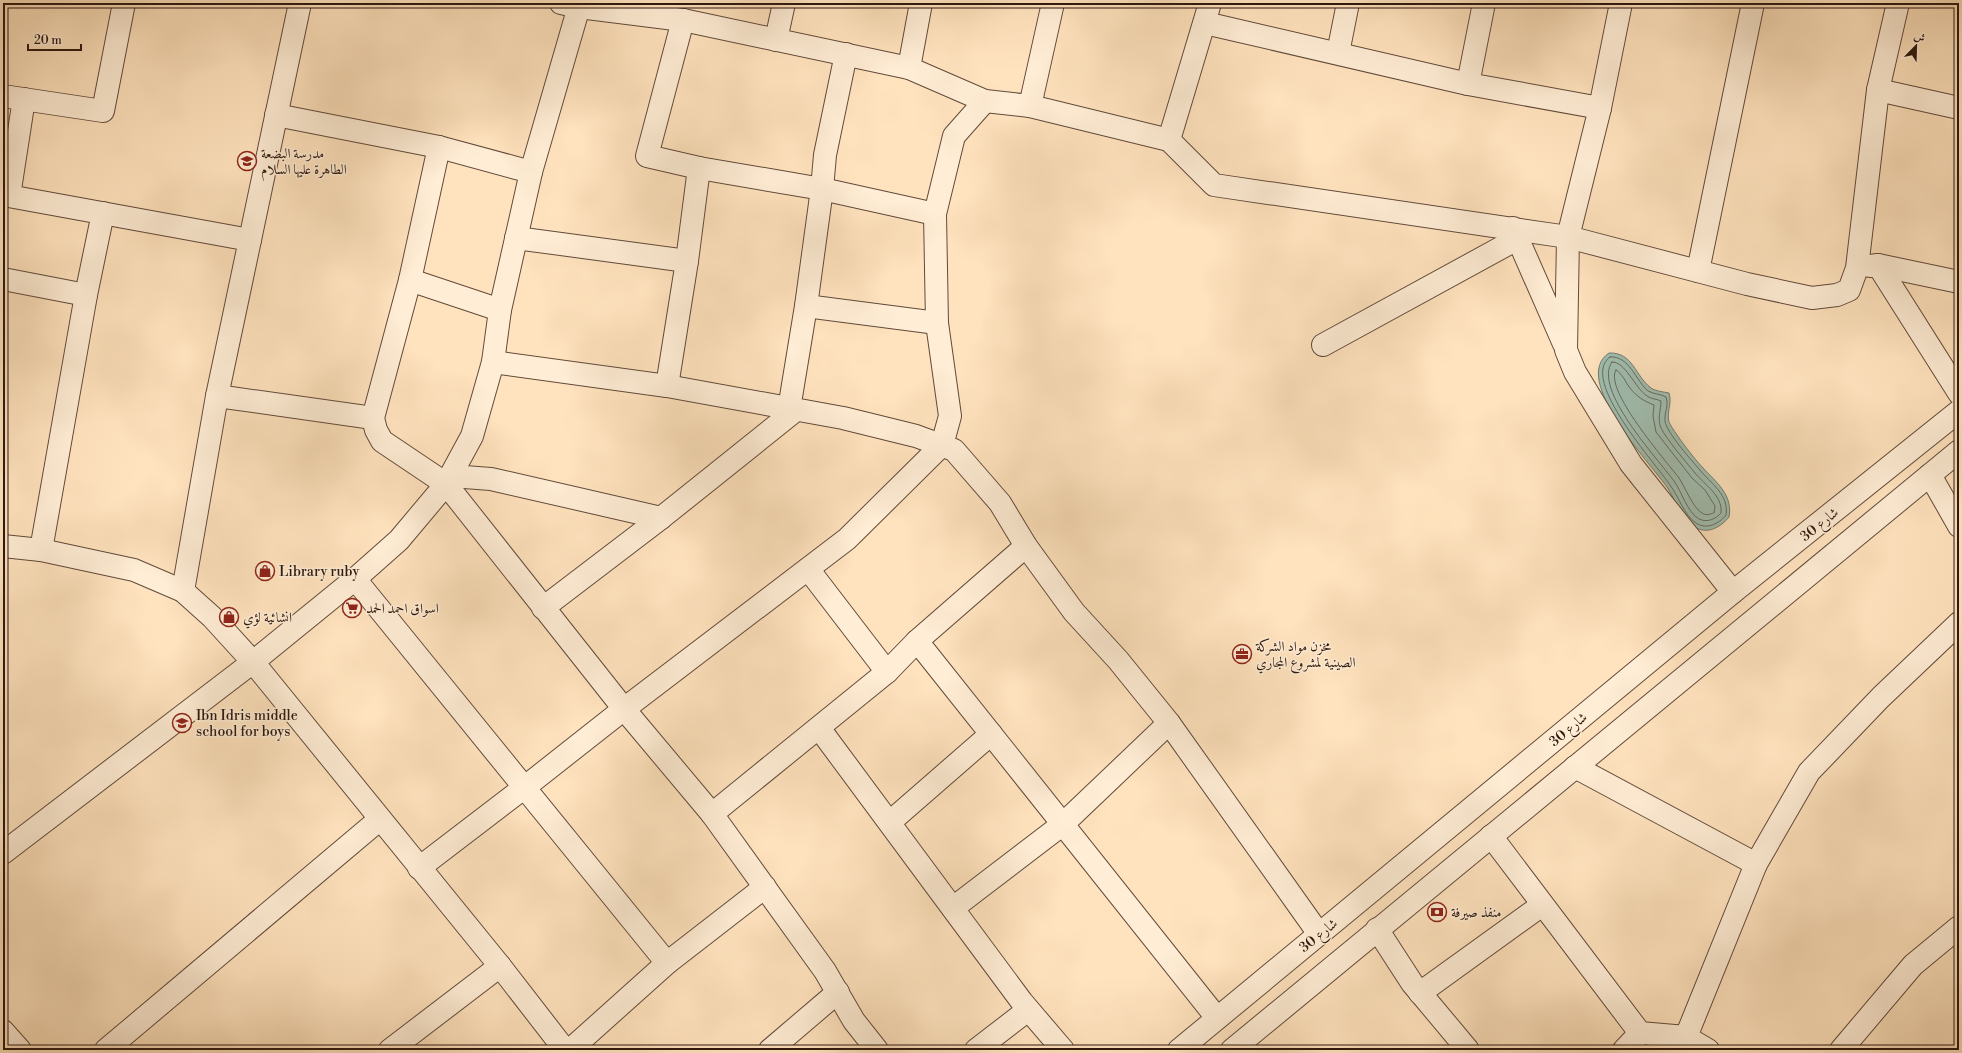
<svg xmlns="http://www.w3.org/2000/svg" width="1962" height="1053" font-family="'Libre Bodoni',Amiri,serif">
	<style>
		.water { fill: #a0beb0; stroke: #727b6f }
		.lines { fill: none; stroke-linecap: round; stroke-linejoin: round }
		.shore { stroke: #666a5f; stroke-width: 1 }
		.minor-casing { stroke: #624a3a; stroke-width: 24 }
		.minor { stroke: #ffedd5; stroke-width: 22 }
		.labels { text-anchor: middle; stroke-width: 3; stroke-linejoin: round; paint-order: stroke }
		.poi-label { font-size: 14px; fill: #2d170e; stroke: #ffedd5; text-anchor: start }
		.street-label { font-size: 14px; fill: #2d170e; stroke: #ffedd5 }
	</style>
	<rect width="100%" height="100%" fill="#ffe3be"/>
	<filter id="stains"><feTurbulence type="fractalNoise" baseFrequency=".005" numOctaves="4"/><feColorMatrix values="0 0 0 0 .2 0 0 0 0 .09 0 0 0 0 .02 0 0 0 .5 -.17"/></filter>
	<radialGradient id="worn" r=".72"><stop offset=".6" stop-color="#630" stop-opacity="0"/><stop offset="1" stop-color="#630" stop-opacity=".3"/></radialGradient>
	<path class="water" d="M1609,353C1633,352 1635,376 1651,388C1655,391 1664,392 1669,393C1673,404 1664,416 1671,426C1680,440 1692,456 1703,468C1717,483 1733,495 1729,517C1721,527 1707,535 1695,527C1681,519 1675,499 1667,487C1650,463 1570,379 1609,353Z"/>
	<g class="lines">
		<g class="shore">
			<path d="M1610,357C1629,355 1636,381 1648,391C1653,394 1661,394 1666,397C1670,407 1661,417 1667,427C1675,442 1688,456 1699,469C1711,484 1729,494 1726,515C1719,524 1706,530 1696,523C1684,515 1679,497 1670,485C1657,465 1578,379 1610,357Z"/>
			<path d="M1612,362C1625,361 1635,388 1647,396C1651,399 1657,399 1661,401C1661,410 1657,419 1661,428C1667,440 1686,462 1695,473C1705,485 1723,496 1721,513C1716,519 1707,523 1699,519C1687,512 1682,492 1674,481C1658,459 1592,389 1612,362Z"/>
			<path d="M1616,370C1623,374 1625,382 1630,388C1637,397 1644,401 1654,405L1653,416L1656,432L1692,478L1705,490L1715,506L1714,513C1710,514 1706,516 1702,513C1693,508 1685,487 1679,478C1666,461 1603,389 1616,370Z"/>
		</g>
		<g class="minor-casing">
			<g id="minor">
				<path d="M561,3L579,7L683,20L909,68L985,101L1030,106L1169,140L1214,185L1568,237L1747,284L1812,298L1837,295L1849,290L1857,268L1878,90L1898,3"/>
				<path d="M1621,3L1600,108L1568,237L1566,350L1575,372L1631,464L1733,592"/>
				<path d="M683,20L647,156L699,168L822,189L935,214"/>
				<path d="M1205,23L1468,84L1600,108"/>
				<path d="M776,40L784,3"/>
				<path d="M1338,53L1348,3"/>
				<path d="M909,68L921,3"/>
				<path d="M1468,84L1484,3"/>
				<path d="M1878,90L1959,108"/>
				<path d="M3,96L103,111L124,3"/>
				<path d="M1030,106L1053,3"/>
				<path d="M276,115L439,147L531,172"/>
				<path d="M1169,140L1210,3"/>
				<path d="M439,147L410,280L373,418L376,430L382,441L446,484L624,709L712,814L825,971L854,1021L877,1050"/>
				<path d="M3,195L250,240"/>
				<path d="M9,196L24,99"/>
				<path d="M1513,228L1564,344"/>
				<path d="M516,238L687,261"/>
				<path d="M1878,265L1959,393"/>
				<path d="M1870,266L1878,265L1959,282"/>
				<path d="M1698,271L1753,3"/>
				<path d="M3,279L86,295"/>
				<path d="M410,280L500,310"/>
				<path d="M806,306L937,323"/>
				<path d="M1323,345L1517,239"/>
				<path d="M493,362L667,386L843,418L916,436L954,450L1000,503L1026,546L1074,612L1118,660L1169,723L1319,934"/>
				<path d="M667,386L687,261L699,168"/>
				<path d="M217,396L373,418"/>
				<path d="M789,409L806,306L822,189L825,155L846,54"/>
				<path d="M1930,475L1959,526"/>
				<path d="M451,476L491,479L661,518"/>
				<path d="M3,546L41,550L134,570L183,591L212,617L253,662L500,966L565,1050"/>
				<path d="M41,550L86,295L103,213"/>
				<path d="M808,569L887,672"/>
				<path d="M355,579L667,963"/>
				<path d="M183,591L217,396L300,3"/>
				<path d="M543,608L661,518L796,410"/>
				<path d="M917,641L1217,1018"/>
				<path d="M819,728L1022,1002L1063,1050"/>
				<path d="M1575,767L1756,864"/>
				<path d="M712,814L887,672L917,641L1026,546"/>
				<path d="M890,822L991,734"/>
				<path d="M1491,836L1640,1033L1686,1037L1708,1050"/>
				<path d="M3,853L253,662L355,579L399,540L446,484L472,436L493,362L500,310L531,172L580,3"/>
				<path d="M419,868L525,787L624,709L847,539L942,445L950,416L937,323L935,214L954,136L985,101"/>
				<path d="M953,908L1063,824L1169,723"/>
				<path d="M1377,929L1412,983L1468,1050"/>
				<path d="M1420,993L1542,905"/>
				<path d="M3,1031L20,1050"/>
				<path d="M1686,1037L1756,864L1809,772L1881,697L1959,623"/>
				<path d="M106,1050L380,819"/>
				<path d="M390,1050L500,966"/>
				<path d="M570,1050L667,963L765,887"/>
				<path d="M770,1050L838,992"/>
				<path d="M976,1050L1028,1010"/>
				<path d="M1179,1050L1733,592L1959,411"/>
				<path d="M1232,1050L1959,451"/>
				<path d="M1624,1050L1640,1033"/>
				<path d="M1841,1050L1913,965L1959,927"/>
			</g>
		</g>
		<use href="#minor" class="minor"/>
	</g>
	<defs>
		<g id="school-ring" transform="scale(1)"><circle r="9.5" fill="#ffedd5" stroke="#8f2418" stroke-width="1.5"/><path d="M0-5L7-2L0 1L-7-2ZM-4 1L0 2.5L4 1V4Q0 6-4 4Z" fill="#8f2418"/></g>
		<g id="shop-ring" transform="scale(1)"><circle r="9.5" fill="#ffedd5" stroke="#8f2418" stroke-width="1.5"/><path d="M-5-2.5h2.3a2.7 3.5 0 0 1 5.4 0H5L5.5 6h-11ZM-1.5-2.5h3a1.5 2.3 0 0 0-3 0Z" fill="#8f2418"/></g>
		<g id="supermarket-ring" transform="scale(1)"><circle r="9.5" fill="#ffedd5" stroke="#8f2418" stroke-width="1.5"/><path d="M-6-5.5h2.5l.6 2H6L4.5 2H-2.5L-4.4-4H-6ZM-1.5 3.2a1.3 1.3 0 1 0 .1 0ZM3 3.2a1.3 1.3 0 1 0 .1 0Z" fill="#8f2418"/></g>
		<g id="office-ring" transform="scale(1)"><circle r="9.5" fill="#ffedd5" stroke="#8f2418" stroke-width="1.5"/><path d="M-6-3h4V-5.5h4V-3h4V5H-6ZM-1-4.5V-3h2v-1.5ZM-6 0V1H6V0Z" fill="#8f2418"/></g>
		<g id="bank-ring" transform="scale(1)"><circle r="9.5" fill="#ffedd5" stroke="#8f2418" stroke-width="1.5"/><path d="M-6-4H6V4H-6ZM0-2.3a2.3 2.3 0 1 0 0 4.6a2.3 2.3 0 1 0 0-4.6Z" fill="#8f2418"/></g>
	</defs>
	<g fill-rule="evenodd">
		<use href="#school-ring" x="247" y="161"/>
		<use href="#shop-ring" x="265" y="571"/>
		<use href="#supermarket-ring" x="352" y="608"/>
		<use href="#shop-ring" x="229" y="617"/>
		<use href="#office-ring" x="1242" y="654"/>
		<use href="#school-ring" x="182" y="723"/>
		<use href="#bank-ring" x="1437" y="912"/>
	</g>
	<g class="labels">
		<g class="poi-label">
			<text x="261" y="158">مدرسة البضعة<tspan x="261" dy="16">الطاهرة عليها السلام</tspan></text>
			<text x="279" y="576">Library ruby</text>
			<text x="366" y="613">اسواق احمد الحمد</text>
			<text x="243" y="622">انشائية لؤي</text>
			<text x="1256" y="651">مخزن مواد الشركة<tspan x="1256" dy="16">الصينية لمشروع المجاري</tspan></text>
			<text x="196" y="720">Ibn Idris middle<tspan x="196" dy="16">school for boys</tspan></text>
			<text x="1451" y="917">منفذ صيرفة</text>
		</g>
		<g class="street-label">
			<text transform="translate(1819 524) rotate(-39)" y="5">شارع 30</text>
			<text transform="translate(1568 729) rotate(-40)" y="5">شارع 30</text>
			<text transform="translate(1318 935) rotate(-39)" y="5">شارع 30</text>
		</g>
	</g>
	<rect width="1962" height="1053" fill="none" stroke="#ffe3be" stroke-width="16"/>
	<rect x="4" y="4" width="1954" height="1045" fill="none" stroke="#2d170e" stroke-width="2"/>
	<rect x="8" y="8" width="1946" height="1037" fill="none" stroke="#2d170e"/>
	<g transform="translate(1916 46) rotate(23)" stroke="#ffedd5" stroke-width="3" paint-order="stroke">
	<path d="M0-3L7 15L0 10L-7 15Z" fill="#2d170e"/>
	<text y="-6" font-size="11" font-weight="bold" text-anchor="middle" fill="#2d170e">ش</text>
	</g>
	<path d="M28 44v6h53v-6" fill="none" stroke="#2d170e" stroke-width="2"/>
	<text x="34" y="44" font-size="12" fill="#2d170e" stroke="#ffedd5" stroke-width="3" paint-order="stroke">20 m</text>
	<rect width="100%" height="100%" filter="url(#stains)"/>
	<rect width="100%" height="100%" fill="url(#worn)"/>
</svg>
